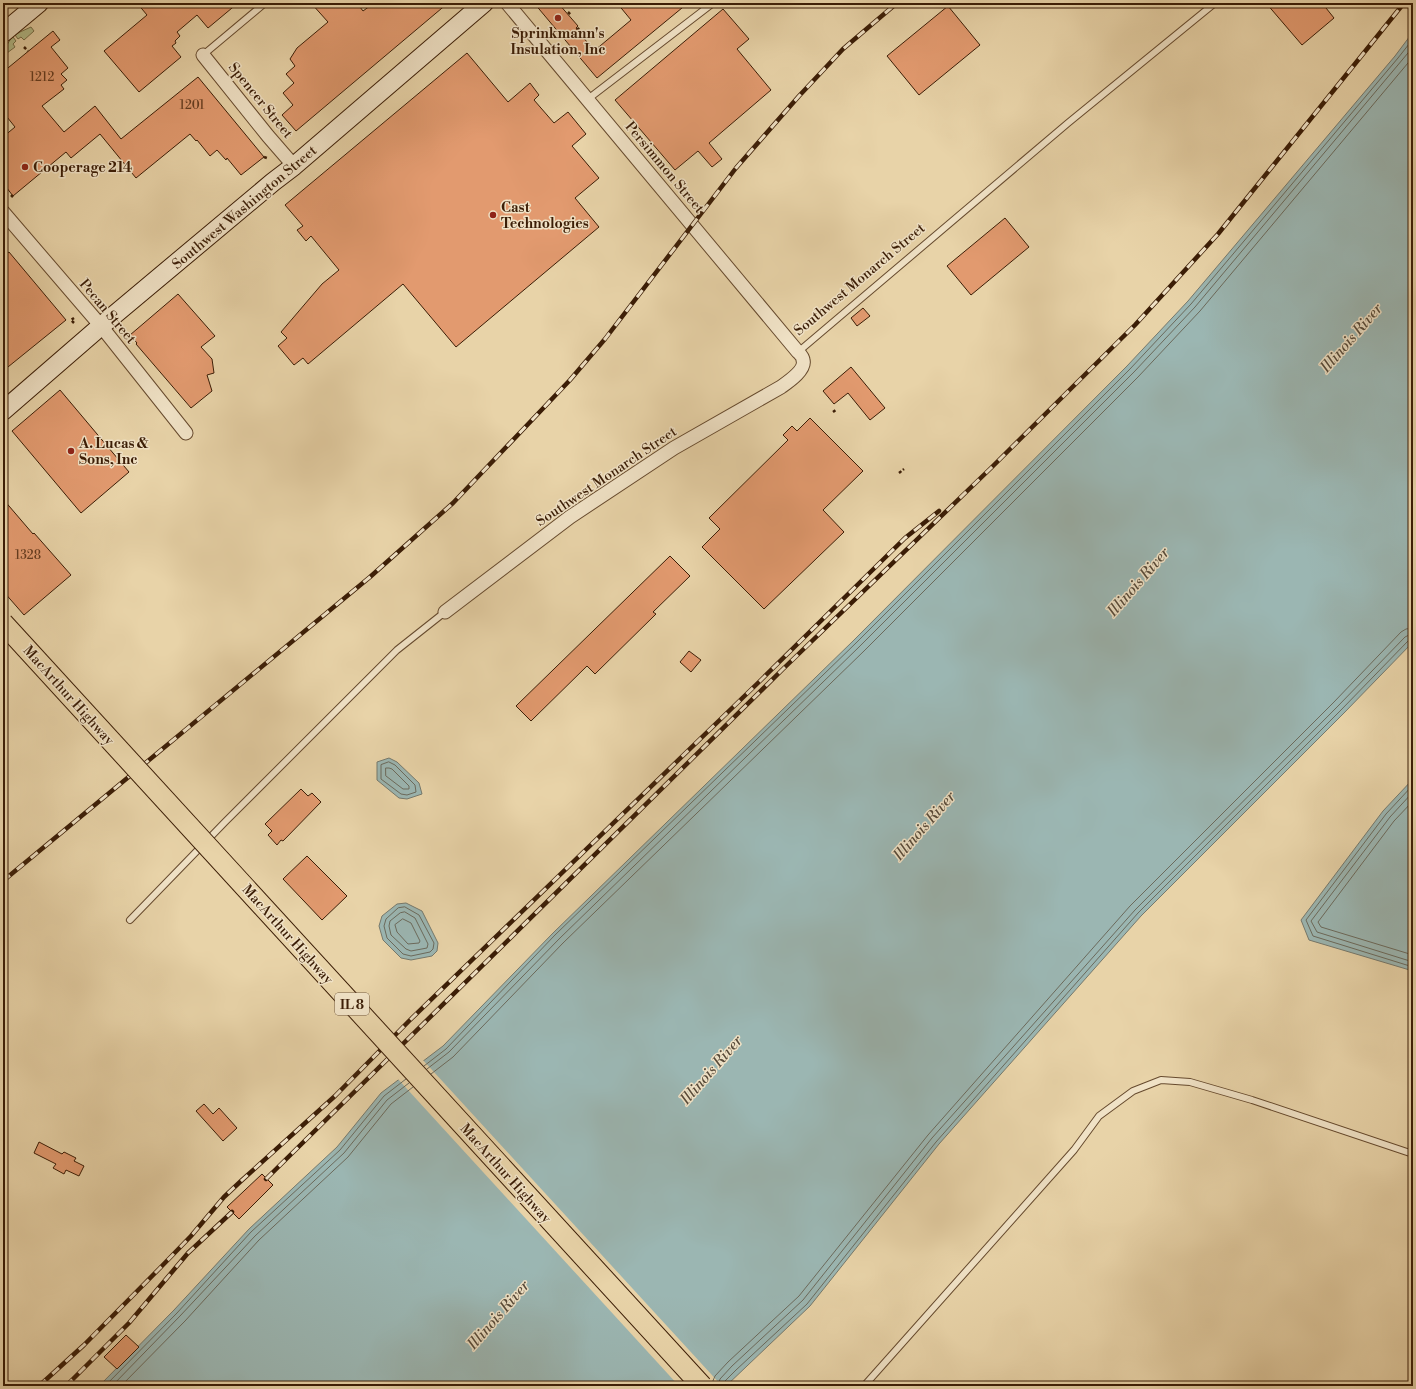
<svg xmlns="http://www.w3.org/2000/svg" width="1416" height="1389" font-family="'Libre Bodoni',serif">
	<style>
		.green { fill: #b3bd8a; stroke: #776d48 }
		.water { fill: #9bb6b2; stroke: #75796d }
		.pier { fill: #e8d3a8 }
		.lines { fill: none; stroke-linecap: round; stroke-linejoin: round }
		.shore { stroke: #6b6a5c; stroke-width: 1 }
		.building { fill: #e29a6f; stroke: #3b1d06 }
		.lane-casing { stroke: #664a2e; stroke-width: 8 }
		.street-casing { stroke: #664a2e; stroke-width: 15 }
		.secondary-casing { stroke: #3b1d06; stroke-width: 20 }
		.path { stroke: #3b1d06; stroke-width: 2.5; stroke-dasharray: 3 2; stroke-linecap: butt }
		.lane { stroke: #f0e2c6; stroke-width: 6 }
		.street { stroke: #f0e2c6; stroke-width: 13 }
		.secondary { stroke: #f0e2c6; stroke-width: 18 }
		.rail-casing { stroke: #3b1d06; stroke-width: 4.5 }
		.rail { stroke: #f0e2c6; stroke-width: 3; stroke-dasharray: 9; stroke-linecap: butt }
		.primary-bridge-casing { stroke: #3b1d06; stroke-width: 22; stroke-linecap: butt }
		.primary-bridge { stroke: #e8d3a8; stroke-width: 20 }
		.poi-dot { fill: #8f2418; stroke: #f0e2c6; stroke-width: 1.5 }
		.labels { text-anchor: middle; stroke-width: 3; stroke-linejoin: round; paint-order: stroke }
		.number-label { font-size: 12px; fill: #653c20 }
		.shield { fill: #f0e2c6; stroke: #715840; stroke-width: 1 }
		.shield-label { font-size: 13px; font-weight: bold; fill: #3b1d06 }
		.poi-label { font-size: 14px; font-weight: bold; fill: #3b1d06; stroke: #f0e2c6; text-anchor: start }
		.street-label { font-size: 14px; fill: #3b1d06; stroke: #f0e2c6 }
		.water-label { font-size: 15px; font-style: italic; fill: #584b3a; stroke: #f0e2c6 }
	</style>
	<rect width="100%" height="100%" fill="#e8d3a8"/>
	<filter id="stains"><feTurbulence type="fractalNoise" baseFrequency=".005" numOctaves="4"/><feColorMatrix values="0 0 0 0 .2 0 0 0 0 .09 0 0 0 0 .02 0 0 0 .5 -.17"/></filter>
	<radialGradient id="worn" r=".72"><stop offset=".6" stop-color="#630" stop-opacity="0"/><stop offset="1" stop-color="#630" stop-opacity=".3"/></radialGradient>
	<g class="green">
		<path d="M31,27L34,31L24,40L21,37L18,39L15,35L20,32Z"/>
		<path d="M13,37L16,41L13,44L15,47L7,53L4,50L10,40Z"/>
	</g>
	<g class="water">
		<path d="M1413,32V642L1344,713L1141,916L939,1144L810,1306L726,1386H99L174,1310L249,1229L337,1147L381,1093L443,1046L553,933L853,641L1127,366L1188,301L1395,56Z"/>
		<path d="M389,758L397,762L419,783L422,794L407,799L399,798L377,780V762Z"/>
		<path d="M1413,779V971L1309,940L1301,920L1383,811Z"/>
		<path d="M406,903L422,911L438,943L437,951L432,956L411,960L401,958L383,940L379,926L382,916L397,904Z"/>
	</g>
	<path class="pier" d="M422,1059L722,1386H679L397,1078Z"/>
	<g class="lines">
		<g class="shore">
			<path d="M389,762L395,765L415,785L416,792L407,795L401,794L381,779V765Z"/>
			<path d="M386,768H389L392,769L409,786V789H403L386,776Z"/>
			<path d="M1413,785L1386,814L1306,920L1313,936L1413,967"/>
			<path d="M1413,792L1390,817L1311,921L1317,932L1413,962"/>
			<path d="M1413,801L1394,821L1318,922L1321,927L1413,955"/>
			<path d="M405,907L419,915L434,943L433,949L430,952L411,956L403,954L387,938L384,926L386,919L398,908Z"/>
			<path d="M405,912L415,918L428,944L427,948L411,951L406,949L391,935L389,926L390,921L400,913Z"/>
			<path d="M403,919L411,923L420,941L419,943L408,944L397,932L395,925Z"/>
			<path d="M424,1066L446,1049L555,935L856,643L1130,369L1191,304L1398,58L1413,39"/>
			<path d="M427,1069L449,1052L559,939L859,647L1134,372L1195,307L1413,47"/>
			<path d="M431,1074L453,1057L563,943L864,651L1138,377L1200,311L1413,57"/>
			<path d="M712,1383L715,1376L728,1362L799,1296L928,1135L1130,906L1334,702L1401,632L1406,629L1413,628"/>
			<path d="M105,1386L177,1313L251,1232L340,1150L384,1096L406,1079"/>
			<path d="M112,1386L180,1316L255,1236L344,1153L387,1100L409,1083"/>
			<path d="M121,1386L185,1321L259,1240L348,1157L391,1104L413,1087"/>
			<path d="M718,1386L720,1379L732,1366L803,1300L932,1138L1135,910L1338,706L1405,637L1409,635L1413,634"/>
			<path d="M723,1386L724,1382L736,1370L807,1304L936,1142L1138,913L1341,710L1408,641L1413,639"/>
		</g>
	</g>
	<g class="building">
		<path d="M137,3H238L208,28L197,15L177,32L180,36L175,41L176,43L172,46L181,57L139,92L104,51L147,15Z"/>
		<path d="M311,3H357L363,11L374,3H448L296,131L282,115L293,105L283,93L294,83L286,74L295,66L290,59L297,48L328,22Z"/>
		<path d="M534,3H558L578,26L576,28L594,51L631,20L617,3H688L597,78Z"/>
		<path d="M1266,3H1322L1334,18L1302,45Z"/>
		<path d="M948,6L980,45L919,95L887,56Z"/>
		<path d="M723,9L749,39L737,49L771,90L709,143L722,159L712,167L698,151L675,170L615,100Z"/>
		<path d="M53,31L60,40L51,47L68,68L61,74L67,80L61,85L64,89L42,106L64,132L95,106L121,139L198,77L264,157L241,175L227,158L226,160L217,150L210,156L197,140L196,141L190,134L136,178L100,134L71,158L66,152L13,196L3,183V137L15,127L3,112V72Z"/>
		<path d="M467,53L508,102L530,83L539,95L534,100L554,123L568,112L586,134L572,146L599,178L575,198L599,227L456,347L403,284L308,364L303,358L294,365L278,346L287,338L281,332L322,284L339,270L311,236L306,241L297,230L303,226L285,205Z"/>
		<path d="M1005,218L1029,247L971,295L947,266Z"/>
		<path d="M9,252L66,320L3,371V256Z"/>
		<path d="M178,294L215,336L201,347L212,359L214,373L207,375L212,391L191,408L136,344L137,343L130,335Z"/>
		<path d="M863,308L870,316L857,326L851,318Z"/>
		<path d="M851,367L885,408L870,420L848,393L834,404L823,391Z"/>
		<path d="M60,390L129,472L81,513L12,431Z"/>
		<path d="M810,418L863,471L823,510L844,532L764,609L702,547L720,529L709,518L788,440L783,435L792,426L797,431Z"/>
		<path d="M3,499L33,534L34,533L71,575L24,615L3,591Z"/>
		<path d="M670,556L690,576L653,612L656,614L595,674L587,666L531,721L516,706Z"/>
		<path d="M689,651L701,660L691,672L680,662Z"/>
		<path d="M301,789L308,796L312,793L321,802L283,841L281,840L277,845L268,835L272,831L265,824Z"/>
		<path d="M307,856L347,896L322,920L283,879Z"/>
		<path d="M204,1104L213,1114L219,1108L237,1128L223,1141L196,1111Z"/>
		<path d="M39,1142L62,1154L64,1152L76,1158L74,1161L84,1166L79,1176L66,1170L64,1174L53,1168L56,1164L34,1153Z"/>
		<path d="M262,1174L273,1185L239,1219L227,1207Z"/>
		<path d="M126,1335L139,1347L117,1369L104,1357Z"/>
	</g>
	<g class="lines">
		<g class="lane-casing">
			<g id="lane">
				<path d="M203,55L265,3"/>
				<path d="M588,99L713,3"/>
				<path d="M798,352L1068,123L1215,3"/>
				<path d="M130,920L225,822L397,650L445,612"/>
				<path d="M864,1386L1074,1150L1099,1116L1133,1091L1161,1080L1190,1082L1252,1100L1413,1154"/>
			</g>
		</g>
		<g class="street-casing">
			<g id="street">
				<path d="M203,55L268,136L294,166"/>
				<path d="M3,212L101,326L186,433"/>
				<path d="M445,612L570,517L674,448L781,387C788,382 806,370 803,360C803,357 800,354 798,352L507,3"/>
			</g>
		</g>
		<g class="secondary-casing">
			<g id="secondary">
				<path d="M3,33L39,3"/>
				<path d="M3,411L101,326L273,182L294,166L484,3"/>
			</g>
		</g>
		<g class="path">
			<path d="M561,3V4"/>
			<path d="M568,12L571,15"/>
			<path d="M577,30L580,27"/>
			<path d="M24,47L28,51"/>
			<path d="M264,157L267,158"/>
			<path d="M11,195L13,197"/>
			<path d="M74,323L71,320L74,318"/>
			<path d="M833,412L837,409"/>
			<path d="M899,473L904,469"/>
		</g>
		<use href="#lane" class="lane"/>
		<use href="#street" class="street"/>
		<use href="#secondary" class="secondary"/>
		<g class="rail-casing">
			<g id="rail">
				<path d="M3,881L370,577L453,503L570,380L605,339L736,168L799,96L843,49L897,3"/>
				<path d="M266,1179L783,669L991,468L1135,325L1218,234L1404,3"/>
				<path d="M39,1386L84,1345L159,1269L191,1236L224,1197L241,1181L335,1096L409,1021L761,680L905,538L939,511"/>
				<path d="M66,1386L129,1323L188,1253L232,1212"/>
			</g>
		</g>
		<use href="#rail" class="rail"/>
		<g class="primary-bridge-casing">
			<path id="primary-bridge" d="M3,623L702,1386"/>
		</g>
		<use href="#primary-bridge" class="primary-bridge"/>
	</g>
	<g class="poi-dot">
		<circle cx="558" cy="18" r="4"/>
		<circle cx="25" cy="167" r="4"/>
		<circle cx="493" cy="215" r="4"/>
		<circle cx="71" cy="451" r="4"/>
	</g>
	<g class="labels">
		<g class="number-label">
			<text x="42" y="81">1212</text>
			<text x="192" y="109">1201</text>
			<text x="28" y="559">1328</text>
		</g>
		<rect class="shield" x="335" y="993" width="34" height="22" rx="3"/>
		<g class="shield-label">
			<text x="352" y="1009">IL 8</text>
		</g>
		<g class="poi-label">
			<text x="558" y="38" text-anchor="middle">Sprinkmann's<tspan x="558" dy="16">Insulation, Inc</tspan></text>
			<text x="33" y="172">Cooperage 214</text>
			<text x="501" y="212">Cast<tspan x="501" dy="16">Technologies</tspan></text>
			<text x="79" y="448">A. Lucas &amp;<tspan x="79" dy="16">Sons, Inc</tspan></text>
		</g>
		<g class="street-label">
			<text transform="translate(261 100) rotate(51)" y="5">Spencer Street</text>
			<text transform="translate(665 167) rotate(50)" y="5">Persimmon Street</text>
			<text transform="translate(244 207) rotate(-40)" y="5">Southwest Washington Street</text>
			<text transform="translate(859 279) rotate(-40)" y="5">Southwest Monarch Street</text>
			<text transform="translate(108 311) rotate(50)" y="5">Pecan Street</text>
			<text transform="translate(606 476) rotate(-34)" y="5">Southwest Monarch Street</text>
			<text transform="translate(69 695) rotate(48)" y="5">MacArthur Highway</text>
			<text transform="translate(288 934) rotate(48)" y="5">MacArthur Highway</text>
			<text transform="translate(506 1173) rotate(48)" y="5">MacArthur Highway</text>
		</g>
		<g class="water-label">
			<text transform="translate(1351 338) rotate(-49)" y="5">Illinois River</text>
			<text transform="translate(1138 582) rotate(-49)" y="5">Illinois River</text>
			<text transform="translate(924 826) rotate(-49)" y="5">Illinois River</text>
			<text transform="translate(711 1070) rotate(-49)" y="5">Illinois River</text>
			<text transform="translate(498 1315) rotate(-49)" y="5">Illinois River</text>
		</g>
	</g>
	<rect width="1416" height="1389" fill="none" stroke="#e8d3a8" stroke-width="16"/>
	<rect x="4" y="4" width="1408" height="1381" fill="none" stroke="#3b1d06" stroke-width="2"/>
	<rect x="8" y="8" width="1400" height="1373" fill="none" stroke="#3b1d06"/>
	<rect width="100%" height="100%" filter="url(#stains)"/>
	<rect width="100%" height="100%" fill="url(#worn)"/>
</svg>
